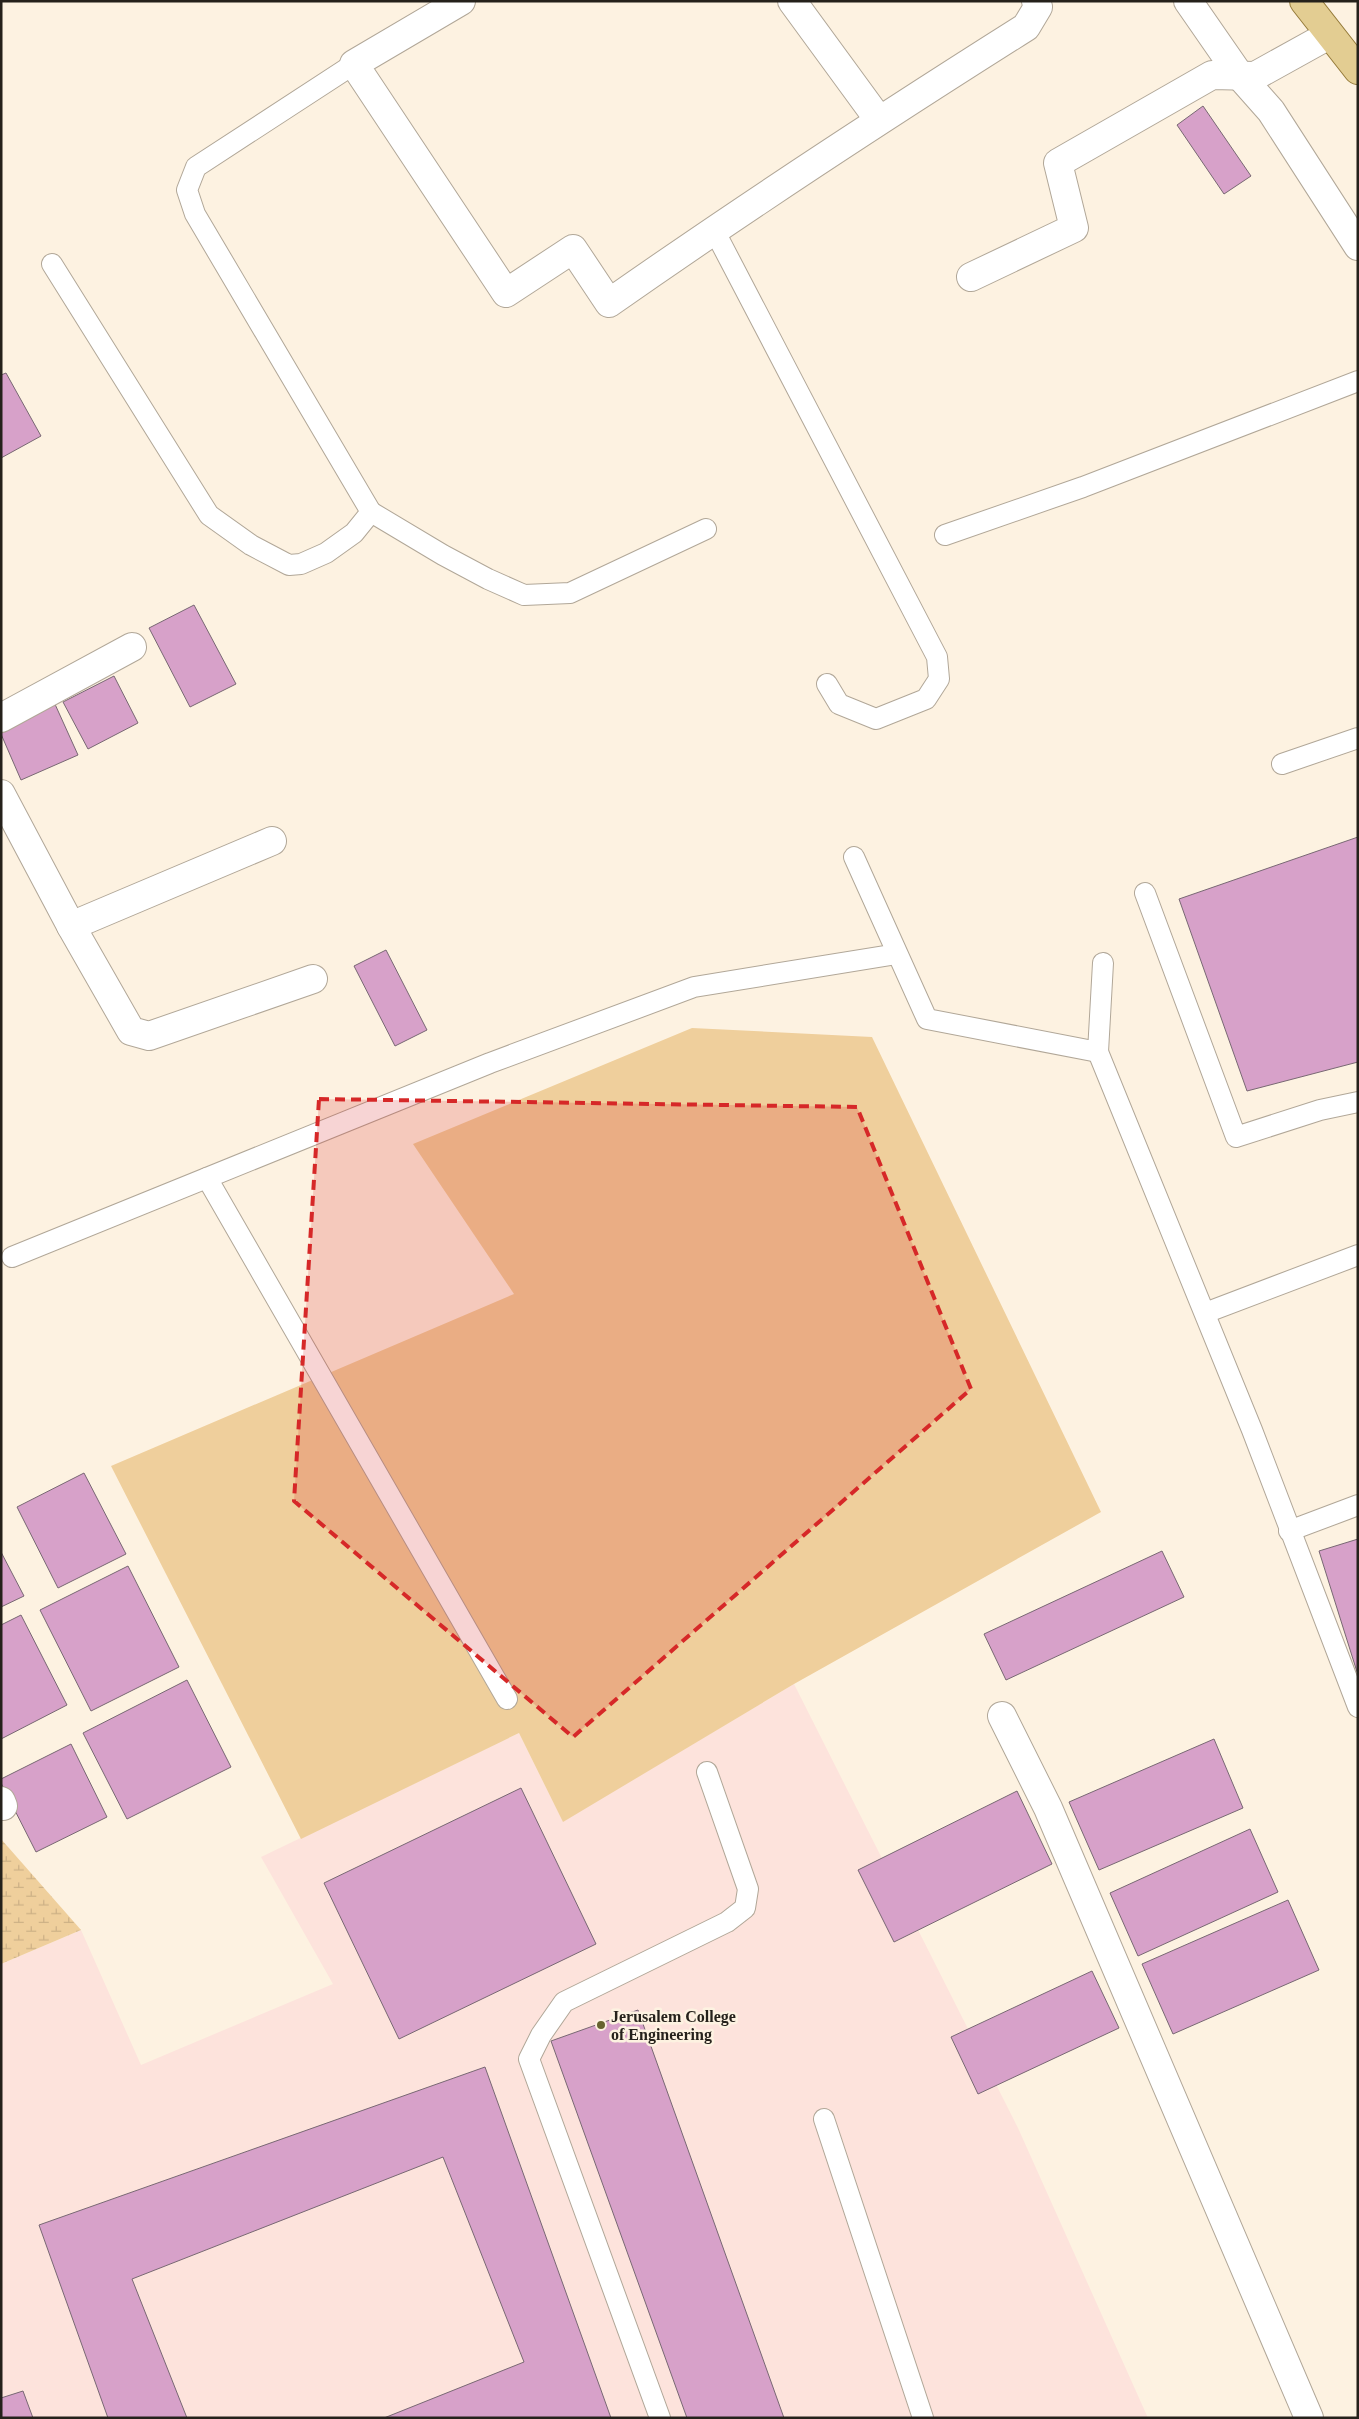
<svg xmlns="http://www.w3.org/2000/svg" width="1359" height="2419" font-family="'Times New Roman',serif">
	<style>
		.education { fill: #fde3dc }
		.green { fill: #efcf9c }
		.wetland { fill: url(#wetland-marsh) }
		.building { fill: #d7a1c9; stroke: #786873 }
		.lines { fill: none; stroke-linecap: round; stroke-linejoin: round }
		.service-casing { stroke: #b1a798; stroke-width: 22 }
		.minor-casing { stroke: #b1a798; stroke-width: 30 }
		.tertiary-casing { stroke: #b1a798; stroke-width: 30 }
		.primary-casing { stroke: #957b3a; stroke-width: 30 }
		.service { stroke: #fff; stroke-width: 20 }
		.minor { stroke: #fff; stroke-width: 28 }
		.tertiary { stroke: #fff; stroke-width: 28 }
		.primary { stroke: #e3cd92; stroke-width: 28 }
		.marked { fill: #d62828; fill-opacity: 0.2; stroke: #d62828; stroke-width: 4; stroke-dasharray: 10 6; stroke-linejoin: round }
		.poi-dot { fill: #676330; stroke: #fdf2e1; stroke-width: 2 }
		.labels { text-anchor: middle; stroke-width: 5; stroke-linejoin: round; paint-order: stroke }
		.poi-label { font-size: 16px; font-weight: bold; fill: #25211b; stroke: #fdf2e1; text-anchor: start }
	</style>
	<defs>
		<pattern id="wetland-marsh" width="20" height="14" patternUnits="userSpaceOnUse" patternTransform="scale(1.25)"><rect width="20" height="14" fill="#efcf9c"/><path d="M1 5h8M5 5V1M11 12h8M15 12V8" fill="none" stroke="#cdb186"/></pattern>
	</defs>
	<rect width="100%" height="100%" fill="#fdf2e1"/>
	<path class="education" d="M794,1684L1018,2128L1148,2418H1V1964L81,1930L141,2065L333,1984L261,1857L519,1733L563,1821Z"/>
	<path class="green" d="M692,1028L872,1037L1101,1512L794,1684L563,1822L519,1733L301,1839L111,1466L514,1294L413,1144Z"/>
	<path class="wetland" d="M1,1839L81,1930L1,1964Z"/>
	<g class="building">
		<path d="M1203,106L1251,176L1224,194L1177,125Z"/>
		<path d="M6,373L41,436L1,458V375Z"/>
		<path d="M194,605L236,684L190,707L149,628Z"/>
		<path d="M114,676L138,723L88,749L63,702Z"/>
		<path d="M54,702L78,755L21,780L1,734V725Z"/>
		<path d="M1358,837V1062L1247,1091L1179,899Z"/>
		<path d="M386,950L427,1030L395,1046L354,966Z"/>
		<path d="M84,1473L126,1554L58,1588L17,1507Z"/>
		<path d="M1358,1539V1675L1319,1551Z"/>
		<path d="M1162,1551L1184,1597L1006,1680L984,1634Z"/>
		<path d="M1,1552L24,1596L1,1607Z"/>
		<path d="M128,1566L179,1667L91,1711L40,1610Z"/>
		<path d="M21,1615L67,1705L1,1739V1625Z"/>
		<path d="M187,1680L231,1767L127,1819L83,1733Z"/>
		<path d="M1214,1739L1243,1808L1099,1870L1069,1802Z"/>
		<path d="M71,1744L107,1817L36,1852L1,1783V1779Z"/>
		<path d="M521,1788L596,1944L399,2039L324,1883Z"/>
		<path d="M1017,1791L1052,1864L894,1942L858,1870Z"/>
		<path d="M1250,1829L1278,1892L1138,1956L1110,1893Z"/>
		<path d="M1288,1900L1319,1970L1173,2034L1142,1964Z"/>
		<path d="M1092,1971L1119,2028L978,2094L951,2037Z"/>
		<path d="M638,2010L784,2418H687L551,2041Z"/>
		<path d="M485,2067L611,2418H384L524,2362L443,2157L132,2279L187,2418H108L39,2225Z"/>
		<path d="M23,2391L33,2418H1V2398Z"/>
	</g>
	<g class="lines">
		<g class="service-casing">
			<g id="service">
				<path d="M714,230L937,657L939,679L926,699L876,719L839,704L827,684"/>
				<path d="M52,264L209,515L251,545L289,565L301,564L326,553L354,533L371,512L195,214L187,190L196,167L354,64"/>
				<path d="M371,512L443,555L488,579L524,595L570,593L706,529"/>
				<path d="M945,535L1083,487L1358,381"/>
				<path d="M1282,764L1358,738"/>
				<path d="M854,857L927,1019L1098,1052L1103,963"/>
				<path d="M1145,893L1236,1137L1320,1110L1358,1102"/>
				<path d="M1098,1052L1252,1430L1358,1707"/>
				<path d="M207,1178L507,1699"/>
				<path d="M12,1257L490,1063L694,987L897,954"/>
				<path d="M1205,1313L1358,1255"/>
				<path d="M1289,1531L1358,1505"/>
				<path d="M824,2119L923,2418"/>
				<path d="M660,2418L529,2059L541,2035L564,2002L727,1922L745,1908L748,1889L707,1772"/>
			</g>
		</g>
		<g class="minor-casing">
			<g id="minor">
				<path d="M461,1L354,64L506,293L573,249L609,303C746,207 885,116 1026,27L1038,7L1036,1"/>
				<path d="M792,1L879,120"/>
				<path d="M971,277L1074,228L1058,163L1212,75L1255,76L1329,35"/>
				<path d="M1,718L132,647"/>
				<path d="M1,794L71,926L131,1031L149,1036L313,979"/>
				<path d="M71,926L272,841"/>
				<path d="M1002,1716L1048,1808L1309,2418"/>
				<path d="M1,1801L3,1806"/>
			</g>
		</g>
		<g class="tertiary-casing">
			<path id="tertiary" d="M1188,1L1240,76L1271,111L1358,246"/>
		</g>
		<g class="primary-casing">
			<path id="primary" d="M1304,1L1358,70"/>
		</g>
		<use href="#service" class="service"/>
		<use href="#minor" class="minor"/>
		<use href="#tertiary" class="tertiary"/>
		<use href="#primary" class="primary"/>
	</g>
	<path class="marked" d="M319,1099L857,1107L971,1389L573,1737L294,1501Z"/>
	<circle class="poi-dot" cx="601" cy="2025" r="5"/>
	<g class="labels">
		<g class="poi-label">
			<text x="611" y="2022">Jerusalem College<tspan x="611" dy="18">of Engineering</tspan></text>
		</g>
	</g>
	<rect width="1359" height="2419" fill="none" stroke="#25211b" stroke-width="5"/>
</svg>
